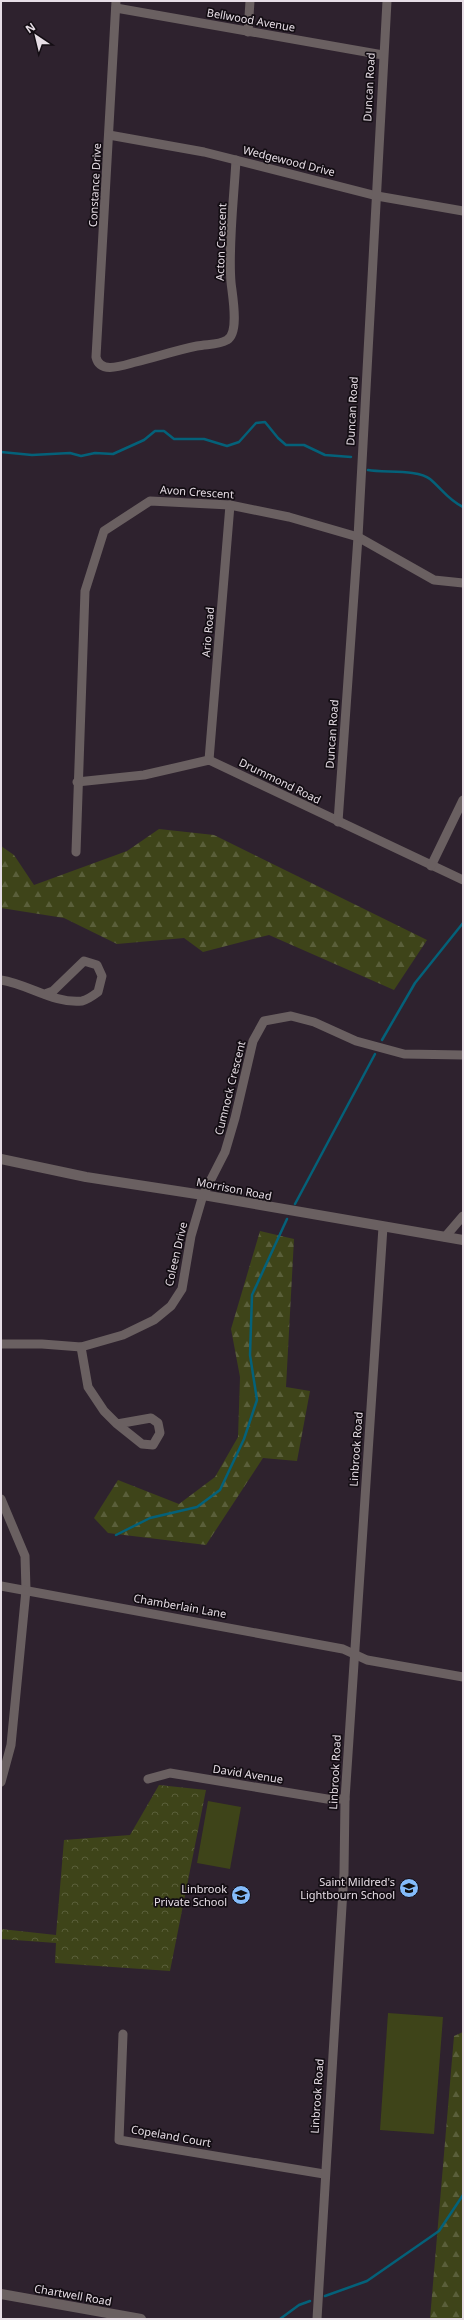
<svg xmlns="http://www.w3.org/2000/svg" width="464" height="2320" font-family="'Noto Sans',sans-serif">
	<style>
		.grass { fill: #3e4419 }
		.forest { fill: url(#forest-firs) }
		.park { fill: url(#park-crowns) }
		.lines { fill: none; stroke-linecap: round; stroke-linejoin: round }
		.stream { stroke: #046179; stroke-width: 2.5 }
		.minor { stroke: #6a6061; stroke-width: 9 }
		.tertiary { stroke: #6a6061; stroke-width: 10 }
		.labels { text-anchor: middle; stroke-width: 3.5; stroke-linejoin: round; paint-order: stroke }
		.street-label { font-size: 11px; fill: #e7dee6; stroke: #130d13 }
		.poi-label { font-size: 11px; fill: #e7dee6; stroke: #130d13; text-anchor: end }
	</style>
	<defs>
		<pattern id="forest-firs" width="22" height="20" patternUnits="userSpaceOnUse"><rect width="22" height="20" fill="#3e4419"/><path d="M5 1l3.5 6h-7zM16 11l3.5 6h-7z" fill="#5a5f3a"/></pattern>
		<pattern id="park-crowns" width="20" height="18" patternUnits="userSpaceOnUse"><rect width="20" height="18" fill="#3e4419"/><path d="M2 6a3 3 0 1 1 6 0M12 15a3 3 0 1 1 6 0" fill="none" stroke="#5a5f3a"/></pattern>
	</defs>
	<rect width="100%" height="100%" fill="#2e222e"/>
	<g class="grass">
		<path d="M208,1801L241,1807L230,1869L197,1863Z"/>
		<path d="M388,2013L443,2017L434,2134L380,2130Z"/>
	</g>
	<g class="forest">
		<path d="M159,829L214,835L427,940L394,990L269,935L203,952L184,938L117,944L64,918L1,908V846L14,855L34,885L127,851Z"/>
		<path d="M260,1231L294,1239L286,1387L310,1391L297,1461L263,1458L206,1545L108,1533L94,1518L118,1480L179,1504L215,1477L238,1437L240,1377L231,1329Z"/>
		<path d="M463,2032V2319H430L454,2036Z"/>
	</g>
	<path class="park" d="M159,1785L206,1790L170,1971L55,1963L56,1943L1,1939V1929L56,1935L64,1840L130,1835Z"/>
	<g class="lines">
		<g class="stream">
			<path d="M1,452L32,455L70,453L81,456L95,453L113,454L144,440L155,431H164L174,439H204L227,446L239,442L256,423L265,422L278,438L286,445H304L325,455L351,457"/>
			<path d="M368,470C384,473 418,469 430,479C442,489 448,500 463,507"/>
			<path d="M382,1040L415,983L463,923"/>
			<path d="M295,1204L375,1054"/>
			<path d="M116,1535L150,1518L197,1507L220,1490L244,1439L257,1400L250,1355L252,1295L287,1219"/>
			<path d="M325,2296L367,2281L439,2231L463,2195"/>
			<path d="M280,2319L299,2305L310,2301"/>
		</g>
		<g class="minor">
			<path d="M116,1L96,357C100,375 124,365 136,362C156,357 177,350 197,346C207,344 219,345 227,340C240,333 232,294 231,282C228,246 234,197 236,160"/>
			<path d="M116,8L383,55"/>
			<path d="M248,32L250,1"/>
			<path d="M109,135L204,152L377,196L463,211"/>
			<path d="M209,760L230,505"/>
			<path d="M77,782L144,775L209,760L463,880"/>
			<path d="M338,822L358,537L387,1"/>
			<path d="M76,852L85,591L104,531L150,501L230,505L289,517L358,537L434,580L463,583"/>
			<path d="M431,866L463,800"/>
			<path d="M1,980C28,984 54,1004 82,1001C87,1000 94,995 98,992L102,976L97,965L84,961L53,991L45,994"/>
			<path d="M445,1237L463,1216"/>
			<path d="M1,1344H42L81,1347L123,1335L154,1320L171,1306L182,1289L191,1236L203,1195L225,1152L235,1118L253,1041L264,1021L291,1016L314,1022L356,1041L404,1054L463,1055"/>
			<path d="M81,1347L88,1387L104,1411L117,1424L142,1444L153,1445L160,1433L158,1423L151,1418L117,1424"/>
			<path d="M1,1499L25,1556L26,1590L11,1745L1,1782"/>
			<path d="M1,1586L343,1649L367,1660L463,1677"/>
			<path d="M148,1779L170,1773L327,1799H345"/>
			<path d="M123,2034L119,2140L324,2174"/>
			<path d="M317,2319L344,1873L345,1799L383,1227"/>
		</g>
		<g class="tertiary">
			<path d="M1,1159L86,1177L203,1195L463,1240"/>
			<path d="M1,2294L141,2319"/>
		</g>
	</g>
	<defs>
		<g id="school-disc" transform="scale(1)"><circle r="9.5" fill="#84bcfb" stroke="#130d13"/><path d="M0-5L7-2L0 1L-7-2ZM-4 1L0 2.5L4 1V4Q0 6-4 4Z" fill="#111"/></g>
	</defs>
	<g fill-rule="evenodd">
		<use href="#school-disc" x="409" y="1888"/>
		<use href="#school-disc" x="241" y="1895"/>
	</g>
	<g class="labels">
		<g class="street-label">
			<text transform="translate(251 20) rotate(10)" y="4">Bellwood Avenue</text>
			<text transform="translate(369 87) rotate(-87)" y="4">Duncan Road</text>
			<text transform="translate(289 161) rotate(14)" y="4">Wedgewood Drive</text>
			<text transform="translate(95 185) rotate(-87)" y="4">Constance Drive</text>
			<text transform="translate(221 242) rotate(-88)" y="4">Acton Crescent</text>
			<text transform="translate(352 411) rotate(-87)" y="4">Duncan Road</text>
			<text transform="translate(197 492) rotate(4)" y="4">Avon Crescent</text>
			<text transform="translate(208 632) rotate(-85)" y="4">Ario Road</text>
			<text transform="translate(332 734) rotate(-86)" y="4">Duncan Road</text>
			<text transform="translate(280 781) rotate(26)" y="4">Drummond Road</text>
			<text transform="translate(230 1088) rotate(-76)" y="4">Cumnock Crescent</text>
			<text transform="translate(234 1189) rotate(11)" y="4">Morrison Road</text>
			<text transform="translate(176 1254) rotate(-77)" y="4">Coleen Drive</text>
			<text transform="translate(356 1449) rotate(-86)" y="4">Linbrook Road</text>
			<text transform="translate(180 1606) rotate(10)" y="4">Chamberlain Lane</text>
			<text transform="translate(335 1772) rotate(-87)" y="4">Linbrook Road</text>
			<text transform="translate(248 1774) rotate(9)" y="4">David Avenue</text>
			<text transform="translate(317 2096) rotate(-86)" y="4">Linbrook Road</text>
			<text transform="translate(171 2136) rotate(10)" y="4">Copeland Court</text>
			<text transform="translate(73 2295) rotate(10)" y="4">Chartwell Road</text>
		</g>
		<g class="poi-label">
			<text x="395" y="1886">Saint Mildred's<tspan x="395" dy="13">Lightbourn School</tspan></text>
			<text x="227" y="1893">Linbrook<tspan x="227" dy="13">Private School</tspan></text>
		</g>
	</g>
	<rect width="464" height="2320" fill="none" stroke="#e7dee6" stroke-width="4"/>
	<g transform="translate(36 36) rotate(325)" stroke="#130d13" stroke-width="3" paint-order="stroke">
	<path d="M0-3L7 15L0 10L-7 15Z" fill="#e7dee6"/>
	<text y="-6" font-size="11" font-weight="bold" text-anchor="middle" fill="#e7dee6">N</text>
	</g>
</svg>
